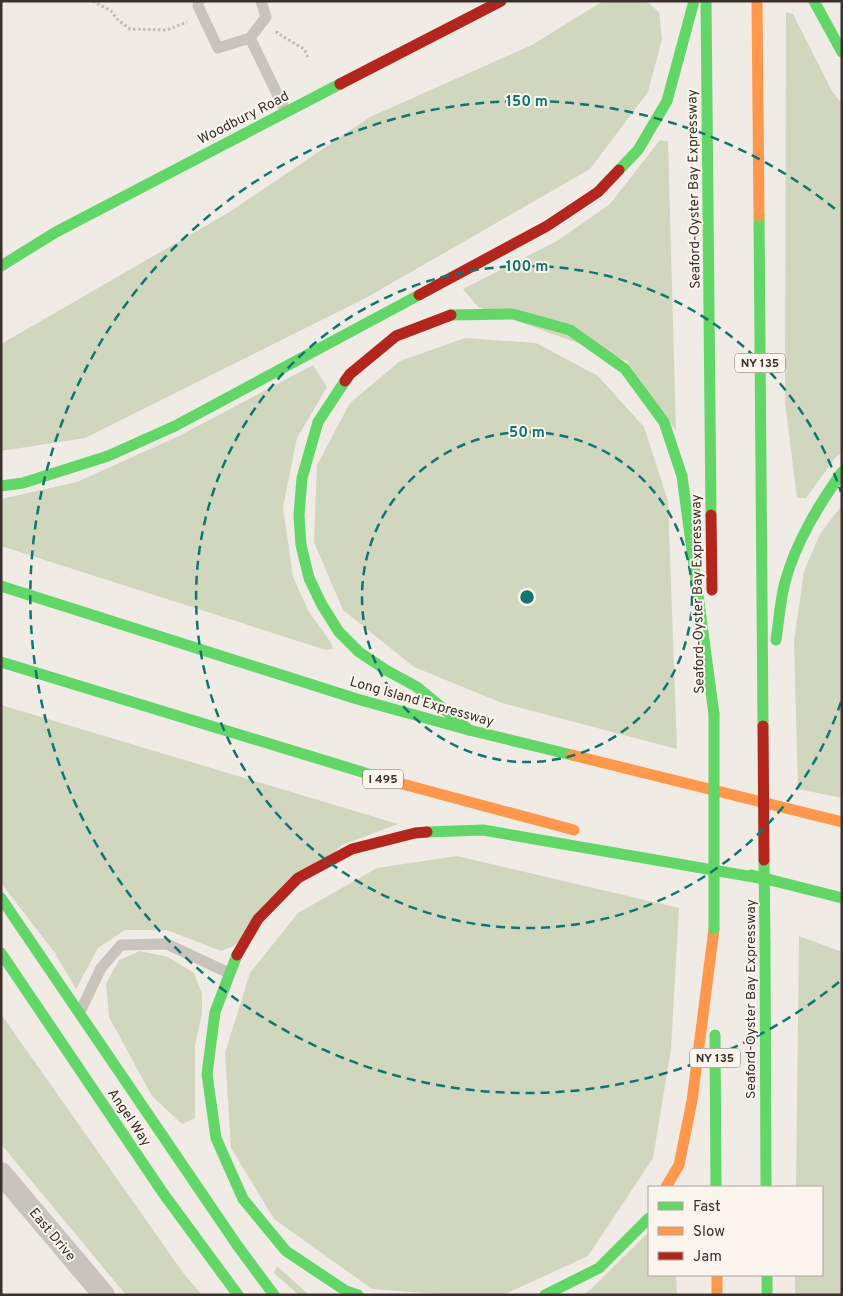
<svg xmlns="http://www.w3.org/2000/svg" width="843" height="1296" font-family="Overpass,sans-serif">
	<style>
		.green { fill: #d1d6bf }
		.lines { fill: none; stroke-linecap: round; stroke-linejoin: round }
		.path { stroke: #c2bbb6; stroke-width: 3; stroke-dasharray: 2.5 2.5; stroke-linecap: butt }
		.lane { stroke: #c9c3be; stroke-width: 11 }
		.street { stroke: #c9c3be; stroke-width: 22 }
		.fast { stroke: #63d668; stroke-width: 11 }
		.slow { stroke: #ff974d; stroke-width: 11 }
		.jam { stroke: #b3261e; stroke-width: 11 }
		.fast-bridge { stroke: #63d668; stroke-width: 11 }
		.jam-bridge { stroke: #b3261e; stroke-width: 11 }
		.ring { fill: none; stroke: #0f766e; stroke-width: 2.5; stroke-dasharray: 9 6 }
		.labels { text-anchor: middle; stroke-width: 4; stroke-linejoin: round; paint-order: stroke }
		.shield { fill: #fbf5ee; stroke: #756b66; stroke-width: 1 }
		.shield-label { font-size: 12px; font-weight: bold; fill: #3b302b }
		.street-label { font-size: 14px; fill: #3b302b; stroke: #fbf5ee }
		.centre { fill: #0f766e; stroke: #fbf5ee; stroke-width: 2.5 }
		.ring-label { font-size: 15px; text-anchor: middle; font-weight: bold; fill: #0f766e; stroke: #fbf5ee; stroke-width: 4; stroke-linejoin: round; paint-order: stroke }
	</style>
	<rect width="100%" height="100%" fill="#f0ebe5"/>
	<g class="green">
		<path d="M603,1H646L659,12L662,39L648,92L590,169L364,299L85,438L1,451V344L228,213L370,117L532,45Z"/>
		<path d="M786,12L793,14L832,91L842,104V452L835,458L806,498H797L785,402Z"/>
		<path d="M660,140L668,142L676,431L627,361L478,307L463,289L557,241L610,204Z"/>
		<path d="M465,338L536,343L598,376L644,427L668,501L677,749L502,703L414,667L343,610L314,542L317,465L350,403L400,361Z"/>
		<path d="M313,365L327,387L297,438L283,507L293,577L309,612L330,641L333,649L326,650L1,546V499L77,482L179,436Z"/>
		<path d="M842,505V798L798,789L794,641L804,571L820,534Z"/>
		<path d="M1,705L398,824L342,845L234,946L221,951L167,930H125L98,948L76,989L55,953L1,883Z"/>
		<path d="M457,856L679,908L671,1049L653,1158L588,1256L503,1295H453L372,1289L274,1219L231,1148L225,1053L250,973L298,913L377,868Z"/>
		<path d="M799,936L842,952V1295H795V1275H822V1187H796Z"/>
		<path d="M140,951L168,957L194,973L202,994V1014L195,1045V1118L182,1124L152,1096L109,1017L106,984L119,960Z"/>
		<path d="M1,1014L184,1274L202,1295H126L1,1144Z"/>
		<path d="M649,1232V1275H676L677,1295H582L590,1290Z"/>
		<path d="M277,1266L309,1295H299L274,1273Z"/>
	</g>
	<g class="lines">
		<g class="path">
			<path d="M93,1L111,11L118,20L130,29L167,30L187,22"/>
			<path d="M277,31V33L304,49L309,59"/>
		</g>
		<g class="lane">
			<path d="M199,1L198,6L218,48L250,38L286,112"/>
			<path d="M250,38L266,17L261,1"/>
			<path d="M80,1012L101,968L121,945L167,944L229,973"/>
		</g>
		<path class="street" d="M1,1173L104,1295"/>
		<g class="fast">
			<path d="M706,1L711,515"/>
			<path d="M814,1L842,52"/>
			<path d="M619,170L638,150L667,101L694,1"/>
			<path d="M759,216L763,726"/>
			<path d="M1,266L56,232L340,84"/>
			<path d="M451,315L513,314L570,330L625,369L664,422L682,476L714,714"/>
			<path d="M345,381L318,422L302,478L299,515L301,545L309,578L322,605L339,632L359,652L386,670L417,687L469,730"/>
			<path d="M1,486L23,483L108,456L175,426L419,295"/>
			<path d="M1,586L357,699L469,730L572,755"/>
			<path d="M776,640C779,621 780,601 785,582C796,542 818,506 842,472"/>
			<path d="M1,662L395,782"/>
			<path d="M427,832L483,830L770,880"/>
			<path d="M751,875L842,898"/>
			<path d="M1,898L237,1245L274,1295"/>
			<path d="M765,944L766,1187"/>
			<path d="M1,953L163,1193L238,1295"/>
			<path d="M237,955L215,1012L207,1074L216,1138L243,1199L286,1251L346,1291L358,1295"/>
			<path d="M715,1035L716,1187"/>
			<path d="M767,1275V1295"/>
			<path d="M545,1295L599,1268L649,1218"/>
		</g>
		<g class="slow">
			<path d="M757,1L759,216"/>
			<path d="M572,755L842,822"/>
			<path d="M395,782L574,830"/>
			<path d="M666,1187L679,1165L692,1101L714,929"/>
			<path d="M717,1275V1295"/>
		</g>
		<g class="jam">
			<path d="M340,84L501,1"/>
			<path d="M419,295L547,226L598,192L619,170"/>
			<path d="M345,381L350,374L396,336L451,315"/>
			<path d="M711,515L712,590"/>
			<path d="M237,955L258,919L298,878L352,849L415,833L427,832"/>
		</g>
		<g class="fast-bridge">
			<path d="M714,714V929"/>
			<path d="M764,860L765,944"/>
		</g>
		<path class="jam-bridge" d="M763,726L764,860"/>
	</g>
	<g class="ring">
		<circle cx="527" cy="597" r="165"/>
		<path d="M841 702A331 331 0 1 1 841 492"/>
		<path d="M839 982A496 496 0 1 1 839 212"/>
	</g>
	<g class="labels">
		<g class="shield">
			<rect x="735" y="353.5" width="50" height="19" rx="4"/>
			<rect x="363" y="769.5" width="40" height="19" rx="4"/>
			<rect x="690" y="1048.5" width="50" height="19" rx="4"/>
		</g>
		<g class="shield-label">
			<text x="760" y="367">NY 135</text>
			<text x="383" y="783">I 495</text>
			<text x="715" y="1062">NY 135</text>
		</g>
		<g class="street-label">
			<text transform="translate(243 117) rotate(-27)" y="5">Woodbury Road</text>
			<text transform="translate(693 189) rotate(-91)" y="5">Seaford-Oyster Bay Expressway</text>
			<text transform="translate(697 594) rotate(-91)" y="5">Seaford-Oyster Bay Expressway</text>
			<text transform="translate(422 701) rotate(16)" y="5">Long Island Expressway</text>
			<text transform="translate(750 999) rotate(-90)" y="5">Seaford-Oyster Bay Expressway</text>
			<text transform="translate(130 1117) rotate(56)" y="5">Angel Way</text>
			<text transform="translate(53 1234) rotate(50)" y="5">East Drive</text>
		</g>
	</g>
	<circle cx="527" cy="597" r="8" class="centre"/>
	<g class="ring-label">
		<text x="527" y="106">150 m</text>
		<text x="527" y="271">100 m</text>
		<text x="527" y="437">50 m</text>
	</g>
	<rect width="843" height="1296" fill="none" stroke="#3b302b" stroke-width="5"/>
	<rect x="648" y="1186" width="175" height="90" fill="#fbf5ee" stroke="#aea6a0"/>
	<rect x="658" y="1202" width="25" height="8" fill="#63d668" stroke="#aea6a0"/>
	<text x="693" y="1211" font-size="15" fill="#3b302b">Fast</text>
	<rect x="658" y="1227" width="25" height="8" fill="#ff974d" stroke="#aea6a0"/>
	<text x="693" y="1236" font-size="15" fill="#3b302b">Slow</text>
	<rect x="658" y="1252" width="25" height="8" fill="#b3261e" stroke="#aea6a0"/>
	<text x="693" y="1261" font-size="15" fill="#3b302b">Jam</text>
</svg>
